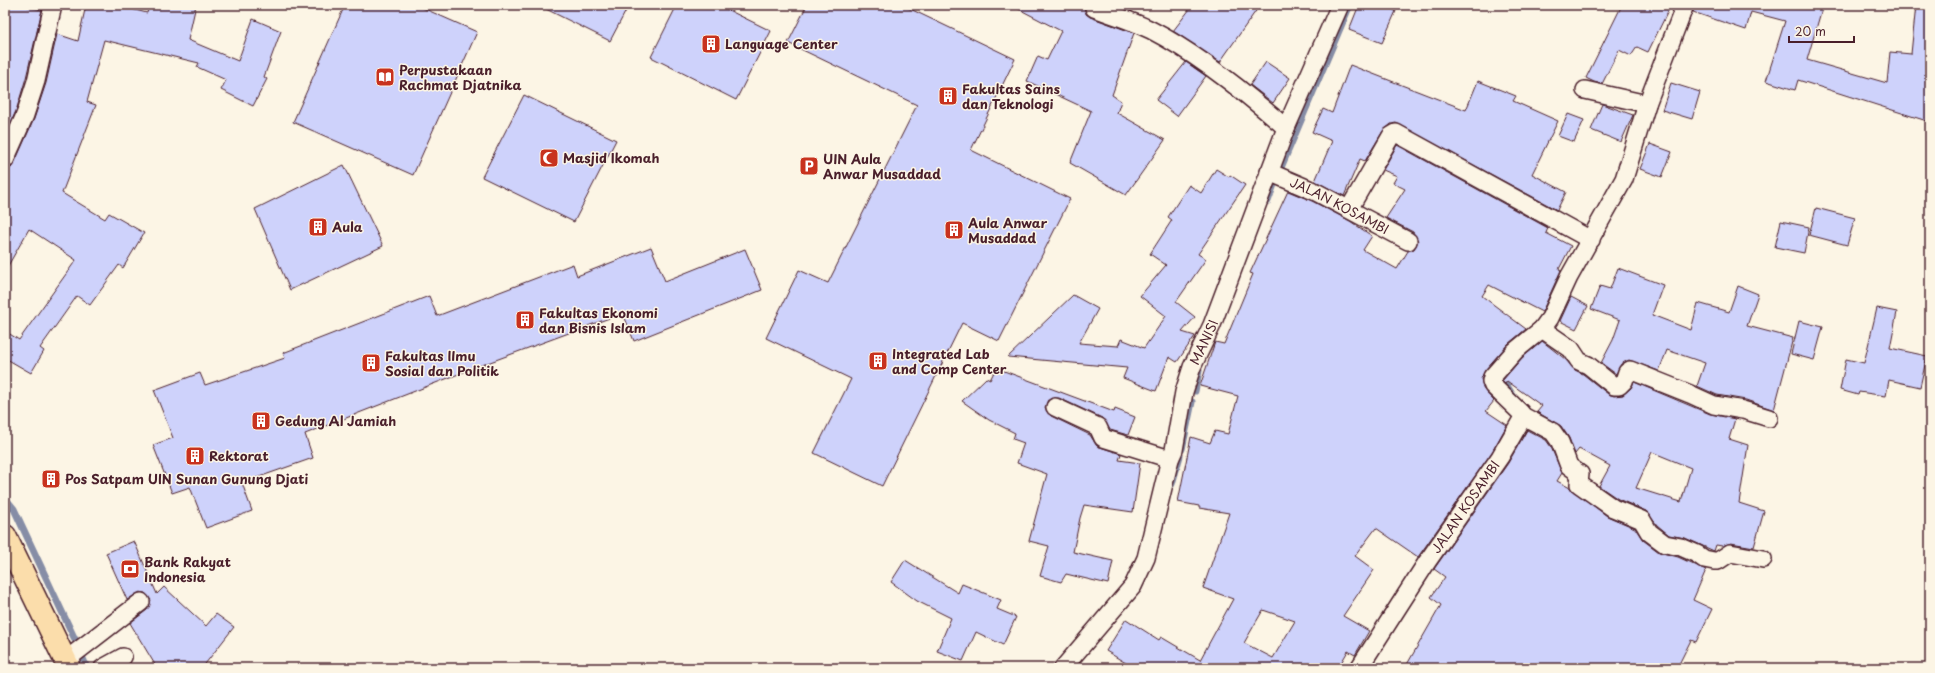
<svg xmlns="http://www.w3.org/2000/svg" width="1935" height="673" font-family="'Playpen Sans',sans-serif">
	<style>
		.lines { fill: none; stroke-linecap: round; stroke-linejoin: round }
		.stream { stroke: #868da6; stroke-width: 7 }
		.building { fill: #ced2fb; stroke: #4a1f2b; fill-rule: evenodd }
		.minor-casing { stroke: #4a1f2b; stroke-width: 20 }
		.trunk-casing { stroke: #4a1f2b; stroke-width: 25 }
		.minor { stroke: #fcf5e5; stroke-width: 17 }
		.trunk { stroke: #fbddab; stroke-width: 22 }
		.labels { text-anchor: middle; stroke-width: 3; stroke-linejoin: round; paint-order: stroke }
		.poi-label { font-size: 13px; font-weight: bold; fill: #4a1f2b; stroke: #fcf5e5; text-anchor: start }
		.street-label { font-size: 13px; fill: #4a1f2b; stroke: #fcf5e5 }
	</style>
	<rect width="100%" height="100%" fill="#fcf5e5"/>
	<filter id="ink" filterUnits="userSpaceOnUse"><feTurbulence type="fractalNoise" baseFrequency=".025" numOctaves="2"/><feDisplacementMap in="SourceGraphic" scale="8" xChannelSelector="R" yChannelSelector="G"/><feConvolveMatrix kernelMatrix="1 2 1 2 8 2 1 2 1" color-interpolation-filters="sRGB"/></filter>
	<g filter="url(#ink)">
		<g class="lines">
			<g class="stream">
				<path d="M1280,170L1350,5"/>
				<path d="M1268,201L1276,179"/>
				<path d="M1505,370L1501,376L1515,399"/>
				<path d="M1195,391L1199,371"/>
				<path d="M1182,449L1192,402"/>
				<path d="M1172,484L1180,456"/>
				<path d="M5,498L14,509L79,648"/>
				<path d="M80,652L87,668"/>
			</g>
		</g>
		<g class="building">
			<path d="M5,5H20L42,10L26,78L16,111L5,135Z"/>
			<path d="M86,5H115L147,13L149,5H196L188,40L238,61L253,19L281,31L264,77L267,79L253,106L221,90L226,80L197,67L199,63L104,40L87,102L96,105L62,193L105,219L109,213L144,233L123,268L119,265L90,305L77,296L40,348L44,351L31,373L5,358V331L19,340L76,260L29,229L5,271V170L11,168L14,164L34,119L46,83L57,34L78,41Z"/>
			<path d="M345,5H416L477,32L413,175L293,122Z"/>
			<path d="M538,5H629L610,41Z"/>
			<path d="M677,5H718L771,31L736,100L651,57Z"/>
			<path d="M807,5H902L1015,59L971,150L1070,199L999,341L962,323L882,486L814,453L851,379L766,338L799,270L828,283L917,105L788,43Z"/>
			<path d="M1011,5H1085L1086,14L1090,17L1134,33L1112,95L1121,101L1117,113L1165,140L1126,195L1070,163L1091,111L1027,81L1038,56L1047,60L1061,31Z"/>
			<path d="M1115,5H1135L1132,11Z"/>
			<path d="M1193,5H1260L1220,62L1173,31Z"/>
			<path d="M1359,5H1381L1396,11L1382,43L1349,30Z"/>
			<path d="M1622,5H1671L1648,52L1637,47L1631,56L1619,50L1602,84L1594,82L1586,78Z"/>
			<path d="M1695,5H1823L1807,60L1887,83L1890,52L1911,54L1916,5H1930V122L1798,80L1795,90L1766,81L1785,21L1751,12L1746,30L1693,12Z"/>
			<path d="M1186,62L1206,76L1177,116L1156,100Z"/>
			<path d="M1266,62L1290,78L1273,103L1250,85Z"/>
			<path d="M1350,65L1466,110L1478,81L1516,96L1513,101L1558,121L1532,174L1566,192L1557,210L1396,123L1391,124L1383,131L1365,161L1360,159L1344,196L1315,181L1332,141L1312,132L1323,109L1332,113Z"/>
			<path d="M1671,83L1700,92L1692,119L1662,110Z"/>
			<path d="M524,95L616,140L574,222L482,177Z"/>
			<path d="M1602,104L1633,115L1621,142L1591,130Z"/>
			<path d="M1568,114L1584,120L1574,142L1558,136Z"/>
			<path d="M1650,144L1672,152L1662,177L1640,169Z"/>
			<path d="M1397,145L1548,228L1546,233L1571,246L1559,269L1561,270L1542,312L1489,285L1482,296L1526,329L1508,344L1485,370L1481,379L1484,390L1494,401L1486,411L1507,425L1492,452L1418,557L1376,528L1355,556L1374,570L1343,616L1369,631L1355,655L1348,651L1338,668H1134L1106,651L1126,619L1159,640L1161,637L1200,660L1233,599L1203,588L1229,513L1199,508V506L1178,502L1191,437L1210,443L1215,431L1228,434L1238,396L1200,386L1215,342L1224,344L1253,274L1250,273L1288,191L1312,201L1350,221L1372,236L1363,250L1397,269L1408,251L1414,249L1418,241L1413,232L1386,218L1405,189L1393,183L1397,176L1383,170ZM1263,610L1295,621L1273,658L1244,643Z"/>
			<path d="M344,165L383,246L290,290L255,209Z"/>
			<path d="M1216,169L1229,177L1230,175L1245,185L1198,254L1206,259L1176,302L1195,317L1182,332L1195,336L1177,362L1169,357L1156,391L1123,378L1127,368L1008,357L1073,295L1098,309L1079,343L1118,346L1121,339L1144,348L1166,316L1140,296L1166,265L1150,254L1172,220L1168,217L1189,185L1201,193Z"/>
			<path d="M1816,208L1855,218L1847,245L1809,235Z"/>
			<path d="M1781,221L1809,227L1804,253L1775,247Z"/>
			<path d="M651,247L665,281L745,249L762,290L634,341L623,313L474,368L305,434L313,458L242,483L252,511L206,528L190,487L172,493L153,445L173,438L154,390L200,373L205,385L285,358L283,353L429,296L437,316L573,264L577,276Z"/>
			<path d="M1618,268L1663,285L1652,315L1691,330L1698,303L1729,312L1738,286L1758,294L1747,326L1793,338L1774,410L1746,400L1717,395L1697,386L1705,363L1667,350L1659,371L1629,360L1621,364L1616,374L1601,363L1613,340L1620,320L1591,309L1600,286L1610,289Z"/>
			<path d="M1571,297L1588,306L1576,329L1560,321Z"/>
			<path d="M1877,308L1897,312L1890,348L1927,356L1920,387L1889,380L1886,396L1859,392L1858,395L1840,390L1846,359L1864,363Z"/>
			<path d="M1799,321L1823,327L1814,360L1791,354Z"/>
			<path d="M1542,341L1565,359L1575,370L1583,374L1608,394L1614,396L1623,395L1631,388L1634,382L1710,414L1735,419L1729,439L1748,445L1739,503L1764,511L1754,547L1731,543L1722,546L1716,545L1714,551L1685,538L1669,535L1657,525L1646,511L1618,499L1599,486L1610,466L1579,449L1575,454L1569,438L1561,426L1537,412L1542,406L1507,381L1505,384L1502,381L1522,358ZM1652,452L1691,468L1681,502L1636,488Z"/>
			<path d="M996,368L1114,412L1115,409L1135,417L1128,435L1110,430L1102,418L1059,398L1050,399L1045,407L1047,412L1051,416L1090,435L1097,446L1121,454L1119,460L1140,463L1133,512L1084,505L1080,518L1073,552L1113,561L1108,584L1066,574L1061,582L1040,576L1049,546L1029,541L1047,474L1017,463L1024,443L1013,439L1015,433L989,420L962,401L986,378L990,380Z"/>
			<path d="M1527,430L1546,440L1551,447L1562,473L1557,481L1570,488L1607,516L1635,528L1643,540L1659,552L1678,557L1706,570L1693,600L1712,609L1696,642L1691,640L1677,668H1405L1441,605L1431,597L1445,577L1434,569L1508,463Z"/>
			<path d="M134,541L157,594L164,587L206,626L216,614L234,627L202,668H157L130,623L147,610L151,600L145,593L140,592L127,600L106,553Z"/>
			<path d="M905,560L958,593L962,584L1001,600L997,609L1016,617L1003,645L976,632L963,661L937,651L951,618L917,601L891,582Z"/>
		</g>
		<g class="lines">
			<g class="minor-casing">
				<g id="minor">
					<path d="M1094,8C1113,15 1133,21 1151,30C1198,54 1246,93 1286,128"/>
					<path d="M1585,90L1647,104"/>
					<path d="M5,160L25,115L36,81L53,5"/>
					<path id="s1" d="M1269,172L1316,192L1408,241"/>
					<path d="M1349,209L1391,136L1396,133L1591,240"/>
					<path d="M1542,329L1571,349L1579,361L1588,365L1614,386H1619L1624,381L1627,372L1630,370L1690,394L1714,405L1743,410L1769,418"/>
					<path d="M1055,407L1098,427L1103,438L1170,459"/>
					<path d="M1523,416L1553,432L1560,442L1569,466L1580,474L1579,484L1613,508L1642,520L1649,532L1665,544L1681,547L1697,554L1704,559L1714,561H1718L1730,553L1763,559"/>
					<path d="M66,660L141,602"/>
					<path d="M103,668L123,657"/>
					<path id="s2" d="M1063,668L1133,586L1146,558L1170,459L1174,450L1184,392L1192,367L1212,325L1286,128L1340,5"/>
					<path id="s3" d="M1359,668L1427,562L1500,457L1522,419L1521,413L1493,386L1491,381L1492,377L1515,351L1542,329L1550,318L1569,277L1624,179L1647,104L1685,5"/>
				</g>
			</g>
			<g class="trunk-casing">
				<path id="trunk" d="M5,536L69,668"/>
			</g>
			<use href="#minor" class="minor"/>
			<use href="#trunk" class="trunk"/>
		</g>
	</g>
	<defs>
		<g id="building-square" transform="scale(1)"><rect x="-9" y="-9" width="18" height="18" rx="4" fill="#c8321e" stroke="#fcf5e5"/><path d="M-4-6H4V6H1V3H-1V6H-4ZM-2.5-4.3h1.7v1.8h-1.7ZM.8-4.3h1.7v1.8H.8ZM-2.5-1h1.7V.8h-1.7ZM.8-1h1.7V.8H.8Z" fill="#fff"/></g>
		<g id="library-square" transform="scale(1)"><rect x="-9" y="-9" width="18" height="18" rx="4" fill="#c8321e" stroke="#fcf5e5"/><path d="M-6-4Q-3-5.5-.7-3.5V5Q-3 3-6 4ZM6-4Q3-5.5 .7-3.5V5Q3 3 6 4Z" fill="#fff"/></g>
		<g id="mosque-square" transform="scale(1)"><rect x="-9" y="-9" width="18" height="18" rx="4" fill="#c8321e" stroke="#fcf5e5"/><path d="M3.5-4.9A6 6 0 1 0 3.5 4.9A5 5 0 1 1 3.5-4.9Z" fill="#fff"/></g>
		<g id="parking-square" transform="scale(1)"><rect x="-9" y="-9" width="18" height="18" rx="4" fill="#c8321e" stroke="#fcf5e5"/><path d="M-3.5-5.5H1a3.5 3.5 0 0 1 0 7H-1V5.5H-3.5ZM-1-3.4V-.6H.8a1.4 1.4 0 0 0 0-2.8Z" fill="#fff"/></g>
		<g id="bank-square" transform="scale(1)"><rect x="-9" y="-9" width="18" height="18" rx="4" fill="#c8321e" stroke="#fcf5e5"/><path d="M-6-4H6V4H-6ZM0-2.3a2.3 2.3 0 1 0 0 4.6a2.3 2.3 0 1 0 0-4.6Z" fill="#fff"/></g>
	</defs>
	<g fill-rule="evenodd">
		<use href="#building-square" x="711" y="44"/>
		<use href="#library-square" x="385" y="77"/>
		<use href="#building-square" x="948" y="96"/>
		<use href="#mosque-square" x="549" y="158"/>
		<use href="#parking-square" x="809" y="166"/>
		<use href="#building-square" x="318" y="227"/>
		<use href="#building-square" x="954" y="230"/>
		<use href="#building-square" x="525" y="320"/>
		<use href="#building-square" x="878" y="361"/>
		<use href="#building-square" x="371" y="363"/>
		<use href="#building-square" x="261" y="421"/>
		<use href="#building-square" x="195" y="456"/>
		<use href="#building-square" x="51" y="479"/>
		<use href="#bank-square" x="130" y="569"/>
	</g>
	<g class="labels">
		<g class="poi-label">
			<text x="725" y="49">Language Center</text>
			<text x="399" y="75">Perpustakaan<tspan x="399" dy="15">Rachmat Djatnika</tspan></text>
			<text x="962" y="94">Fakultas Sains<tspan x="962" dy="15">dan Teknologi</tspan></text>
			<text x="563" y="163">Masjid Ikomah</text>
			<text x="823" y="164">UIN Aula<tspan x="823" dy="15">Anwar Musaddad</tspan></text>
			<text x="968" y="228">Aula Anwar<tspan x="968" dy="15">Musaddad</tspan></text>
			<text x="332" y="232">Aula</text>
			<text x="539" y="318">Fakultas Ekonomi<tspan x="539" dy="15">dan Bisnis Islam</tspan></text>
			<text x="892" y="359">Integrated Lab<tspan x="892" dy="15">and Comp Center</tspan></text>
			<text x="385" y="361">Fakultas Ilmu<tspan x="385" dy="15">Sosial dan Politik</tspan></text>
			<text x="275" y="426">Gedung Al Jamiah</text>
			<text x="209" y="461">Rektorat</text>
			<text x="65" y="484">Pos Satpam UIN Sunan Gunung Djati</text>
			<text x="144" y="567">Bank Rakyat<tspan x="144" dy="15">Indonesia</tspan></text>
		</g>
		<g class="street-label">
			<text dy="5" stroke="none"><textPath href="#s1" startOffset="78">JALAN KOSAMBI</textPath></text>
			<text dy="5" stroke="none"><textPath href="#s2" startOffset="363">MANISI</textPath></text>
			<text dy="5" stroke="none"><textPath href="#s3" startOffset="193">JALAN KOSAMBI</textPath></text>
		</g>
	</g>
	<rect width="1935" height="673" fill="none" stroke="#fcf5e5" stroke-width="20"/>
	<rect x="10" y="10" width="1915" height="653" fill="none" stroke="#4a1f2b" stroke-width="1.5" filter="url(#ink)"/>
	<path d="M1789 36v6h65v-6" fill="none" stroke="#4a1f2b" stroke-width="2"/>
	<text x="1795" y="36" font-size="12" fill="#4a1f2b" stroke="#fcf5e5" stroke-width="3" paint-order="stroke">20 m</text>
</svg>
